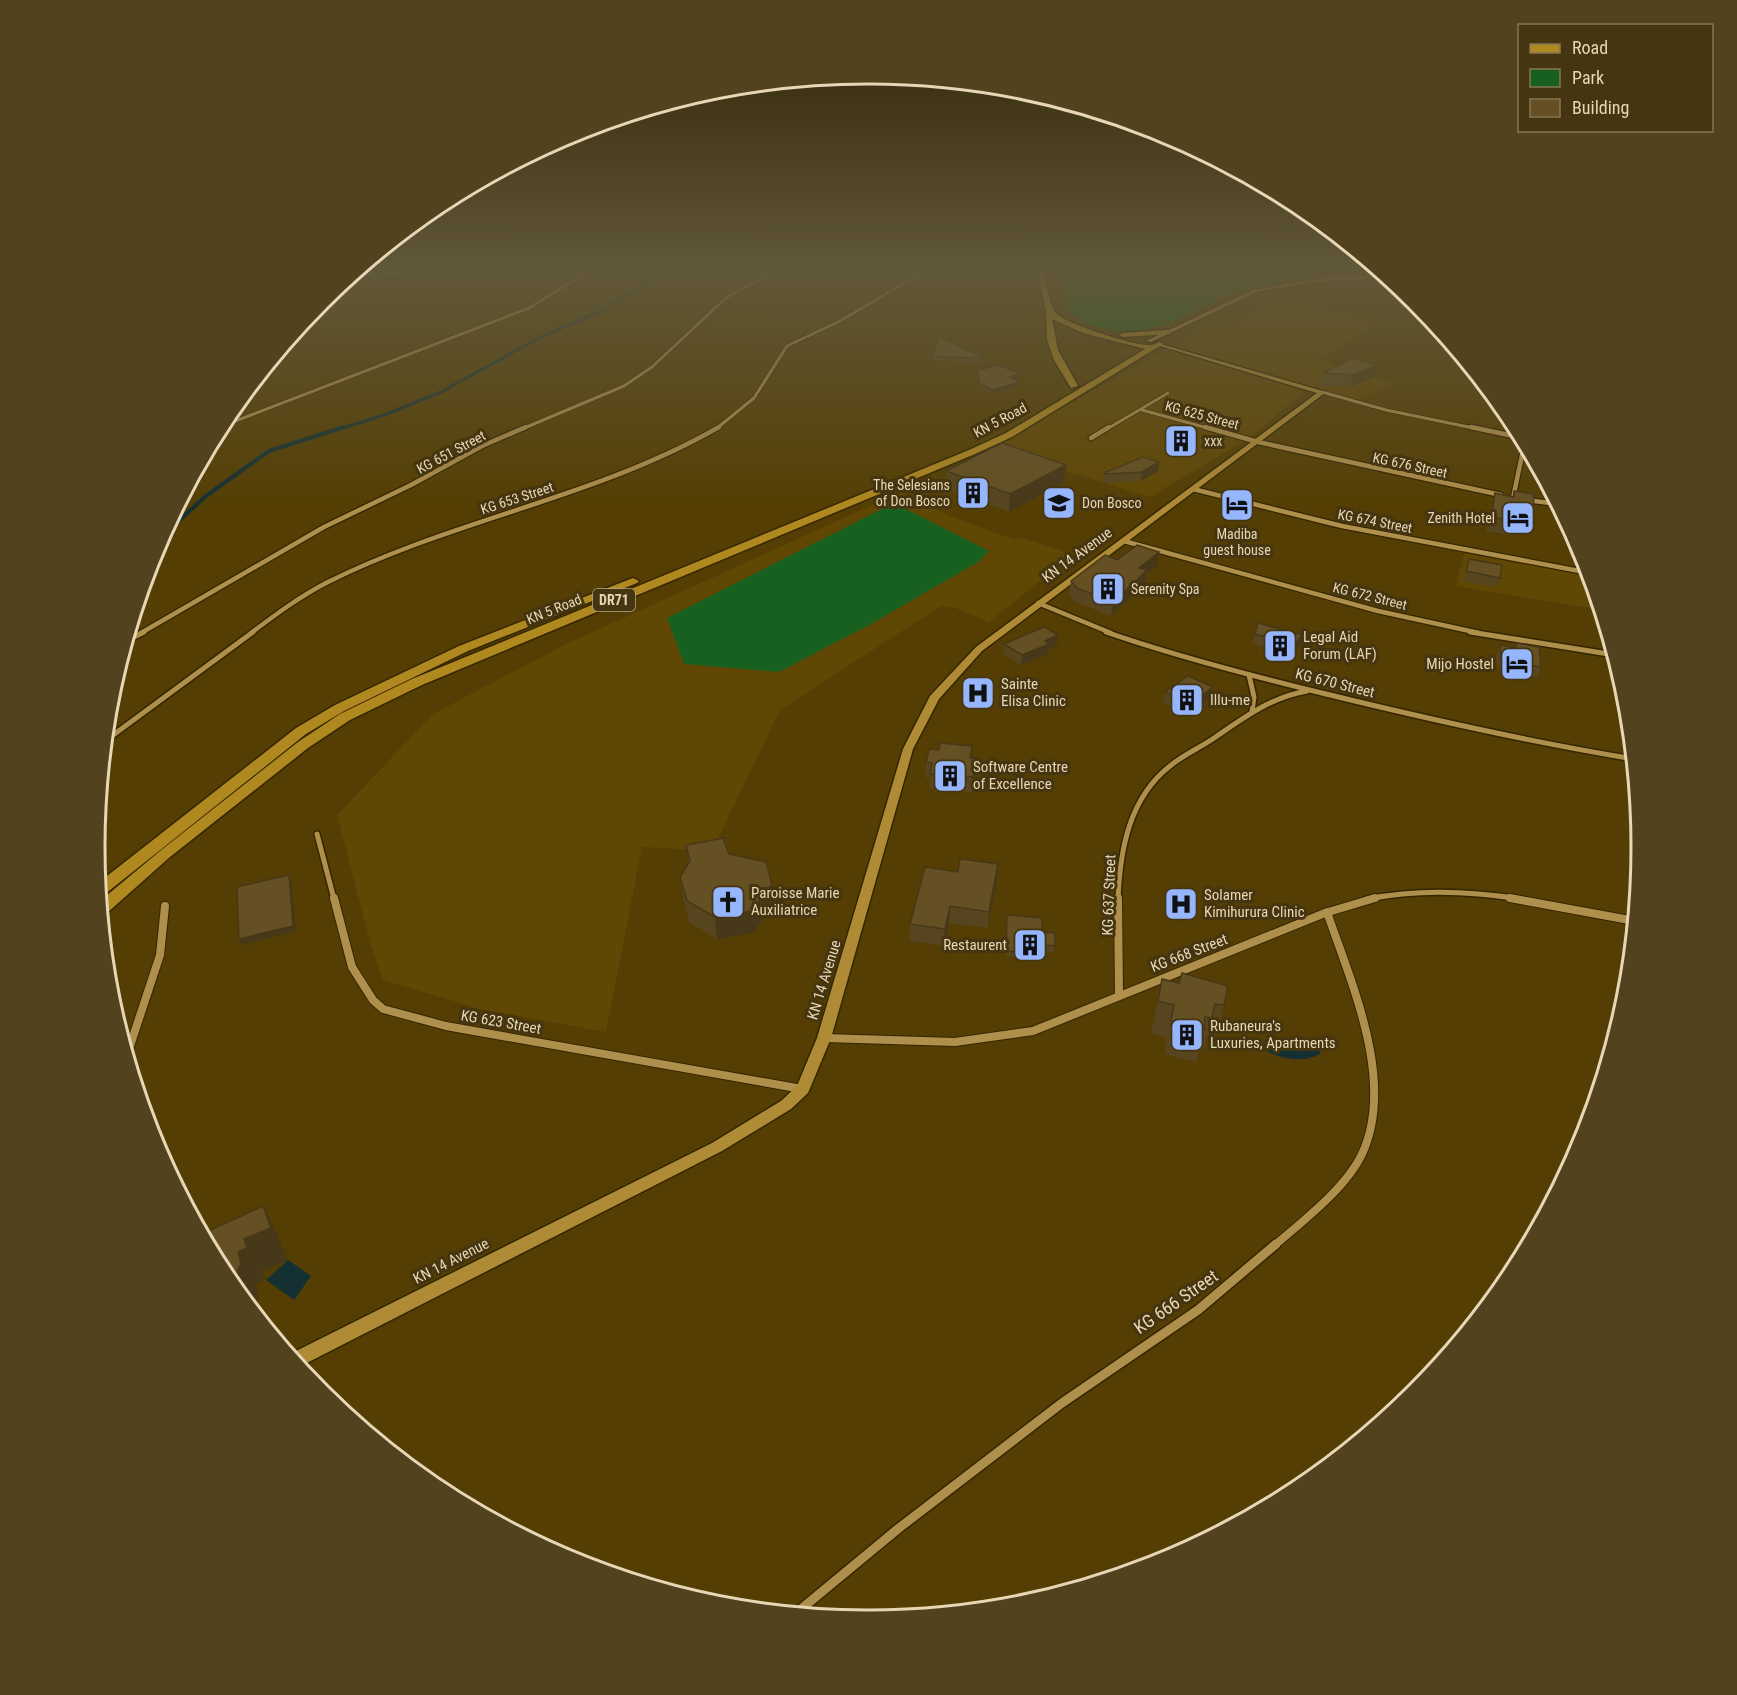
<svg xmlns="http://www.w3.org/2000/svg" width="1737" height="1695" font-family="'Roboto Condensed',sans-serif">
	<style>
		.built { fill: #604703 }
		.green { fill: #186020 }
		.water { fill: #153033 }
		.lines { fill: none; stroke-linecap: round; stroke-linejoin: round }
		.stream-far1 { stroke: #153033; stroke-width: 3 }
		.stream { stroke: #153033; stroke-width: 4 }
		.minor-far4-casing { stroke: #352600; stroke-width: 4.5 }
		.minor-far3-casing { stroke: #352600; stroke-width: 7 }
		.minor-far2-casing { stroke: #352600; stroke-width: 8 }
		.minor-far1-casing { stroke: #352600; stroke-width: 10 }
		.minor-casing { stroke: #352600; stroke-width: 12 }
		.secondary-casing { stroke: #352600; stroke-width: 3 }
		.primary-casing { stroke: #352600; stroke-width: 3 }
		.minor-far4 { stroke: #af8f4c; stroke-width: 3 }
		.minor-far3 { stroke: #af8f4c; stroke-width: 4.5 }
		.minor-far2 { stroke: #af8f4c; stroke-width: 5 }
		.minor-far1 { stroke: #af8f4c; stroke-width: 8 }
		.minor { stroke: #af8f4c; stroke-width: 9 }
		.secondary { fill: #af8b36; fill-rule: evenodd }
		.primary { fill: #af8820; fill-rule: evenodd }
		.wall { fill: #56451e }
		.shaded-wall { fill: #463818 }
		.building { fill: #645023; stroke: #463818; stroke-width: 1.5 }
		.labels { text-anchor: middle; stroke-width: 6; stroke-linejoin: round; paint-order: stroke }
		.far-street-label { font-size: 14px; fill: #e7d7b6; stroke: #453510 }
		.far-poi-label { font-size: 14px; fill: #e7d7b6; stroke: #453510; text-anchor: start }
		.shield { fill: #453510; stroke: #b6a684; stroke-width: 1.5 }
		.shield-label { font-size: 14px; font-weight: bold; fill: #e7d7b6 }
		.street-label { font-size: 15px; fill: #e7d7b6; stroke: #453510 }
		.poi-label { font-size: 15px; fill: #e7d7b6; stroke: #453510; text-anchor: start }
		.near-street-label { font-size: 18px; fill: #e7d7b6; stroke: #453510 }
		.rim { fill: none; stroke: #e7d7b6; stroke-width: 3 }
	</style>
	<rect width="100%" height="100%" fill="#543e03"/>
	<g class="built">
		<path d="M1273,299L1381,322L1318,359L1395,383L1356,400L1310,386L1252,436L1150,497L991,448L1210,325H1230Z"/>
		<path d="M901,492L950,516L1015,540L1023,538L1073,554L989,622L953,607L941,606L780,710L712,851L642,847L606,1032L480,1009L383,980L371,945L337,815L433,714L566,644Z"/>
		<path d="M1464,553L1591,576L1602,610L1456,586Z"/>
	</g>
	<g class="green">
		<path d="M1058,271H1294L1303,278L1254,286L1224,296L1166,325L1122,333L1087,324L1071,314Z"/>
		<path d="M894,503L989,551L978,562L871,624L779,672L684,664L667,618Z"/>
	</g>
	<g class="water">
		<path d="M1267,1035C1283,1040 1295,1037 1312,1039L1321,1053C1306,1064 1279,1059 1265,1050Z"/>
		<path d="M288,1260L311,1276L294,1300L266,1280Z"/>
	</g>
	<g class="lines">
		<path class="stream-far1" d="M340,429L384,415L441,392L539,338L601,311L666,271"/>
		<path class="stream" d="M162,536L206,496L269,451L344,427"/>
		<g class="minor-far4-casing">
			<g id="minor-far4">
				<path d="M350,277L429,271"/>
				<path d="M1322,392L1386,410L1478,429"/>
				<path d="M1142,410L1211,429"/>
				<path d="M220,427L529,308L589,271"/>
				<path d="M522,429L624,386L652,367L727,297L775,271"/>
				<path d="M716,429L754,398L787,346L840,321L925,271"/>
				<path d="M1107,429L1168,393"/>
			</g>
		</g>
		<g class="minor-far3-casing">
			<g id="minor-far3">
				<path d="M1205,427L1258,442L1501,495"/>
				<path d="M1471,427L1523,438"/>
				<path d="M1091,438L1109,427"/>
				<path d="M1193,489L1342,526L1590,573"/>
				<path d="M1513,498L1525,441"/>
				<path d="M1526,500L1558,504"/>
				<path d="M1124,541L1378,611L1479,633"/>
				<path d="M1038,603L1111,633"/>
				<path d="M141,633L324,527L411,485L482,446L526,427"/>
				<path d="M251,633C275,615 299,597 326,583C453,519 596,498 719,427"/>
			</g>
		</g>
		<g class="minor-far2-casing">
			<g id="minor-far2">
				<path d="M1106,632C1178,657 1252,676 1326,694C1428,719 1530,742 1634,759"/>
				<path d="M1470,632L1615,655"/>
				<path d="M126,641L144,632"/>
				<path d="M1249,675L1254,697L1252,711"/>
				<path d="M105,741L253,632"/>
				<path d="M317,834L334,899"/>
				<path d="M1118,899C1120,850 1129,798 1170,766C1184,754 1202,747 1217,736C1246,716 1272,697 1307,691"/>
				<path d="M1368,899C1418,889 1469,891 1520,899"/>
			</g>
		</g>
		<g class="minor-far1-casing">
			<g id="minor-far1">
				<path d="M334,898L352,967L373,1000L383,1009L446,1026L802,1089"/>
				<path d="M1118,898L1119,994"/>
				<path d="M1510,898L1635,921"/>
				<path d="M825,1038L955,1042L1033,1031L1325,913L1375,898"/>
				<path d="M127,1055L160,955L165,906"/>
				<path d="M1275,1245C1303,1221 1346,1188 1362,1154C1396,1081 1351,983 1327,912"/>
			</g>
		</g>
		<g class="minor-casing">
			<path id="minor" d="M795,1614L899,1528L1062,1403L1198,1310L1276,1244"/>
		</g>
		<g class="secondary-casing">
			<g id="secondary">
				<path d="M1385,275L1389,278L1317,282L1257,292L1151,342L1146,341L1253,290L1317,278Z"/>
				<path d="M1157,343L1326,392L982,651L939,699L913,749L831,1038L808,1093L791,1109L722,1151L299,1367L288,1355L712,1143L781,1101L797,1086L817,1038L903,749L930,696L976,647L1317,393L1157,345Z"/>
			</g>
		</g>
		<g class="primary-casing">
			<g id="primary">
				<path d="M1037,271H1045C1047,284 1047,300 1055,312C1062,323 1137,347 1151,345C1154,345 1156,343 1159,342L1163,344L1012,437L975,454L422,685L350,720L308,748L170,857L107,913L101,914L100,901L160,851L298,742L340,714L412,679L969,450L1006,433L1145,349L1083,333L1052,319L1058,350L1078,386L1071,388L1054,360L1047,340L1046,310Z"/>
				<path d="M1167,330H1170V334L1123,337L1119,335L1123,333Z"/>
				<path d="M633,578L639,581L637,583L468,651L344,711L306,734L105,894L99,895L98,883L296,728L335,705L459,646Z"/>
			</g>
		</g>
		<use href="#minor-far4" class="minor-far4"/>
		<use href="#minor-far3" class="minor-far3"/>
		<use href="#minor-far2" class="minor-far2"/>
		<use href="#minor-far1" class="minor-far1"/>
		<use href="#minor" class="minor"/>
		<use href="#secondary" class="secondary"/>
		<use href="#primary" class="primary"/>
	</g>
	<g class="wall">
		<path d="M932,356L986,359V363L931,360Z"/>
		<path d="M978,370L1020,374V378L1016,380L1020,386L991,394L979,387Z"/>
		<path d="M1324,373L1374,377L1350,387L1321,385Z"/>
		<path d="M1066,465L1064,482L1009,512L945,488L946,471Z"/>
		<path d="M1158,471L1141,481L1103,483V482L1104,473Z"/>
		<path d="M1514,491L1533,510L1528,524L1514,521L1509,535L1486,531L1491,507L1495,493L1512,497Z"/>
		<path d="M1469,559L1500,578L1497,587L1463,581Z"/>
		<path d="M1117,560L1157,566L1146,574L1145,584L1111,616L1076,602L1069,595L1071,581Z"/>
		<path d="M1255,634L1300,644L1293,655L1252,644Z"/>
		<path d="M1058,635L1057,645L1049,649L1048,654L1021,665L1004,654V644Z"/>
		<path d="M1516,643L1541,667L1537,677L1498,670L1496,655L1500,645L1515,647Z"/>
		<path d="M1213,687L1211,698L1188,714L1163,702L1165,692Z"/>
		<path d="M971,758H975L972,793L929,789L930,778H926V762Z"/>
		<path d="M686,845L729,854L773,905L753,933L717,939L690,923L683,898L680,877L688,864Z"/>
		<path d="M998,864L997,880L988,928L949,923L944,946L910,941V924L958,872Z"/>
		<path d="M1006,921L1042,932L1055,946L1054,952L1042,951L1041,958L1006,956Z"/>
		<path d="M1162,979L1224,1005L1216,1038L1207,1036L1203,1051L1199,1050L1196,1062L1164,1054L1167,1038L1151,1033Z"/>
	</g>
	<g class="shaded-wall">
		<path d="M1377,365L1374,377L1350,387L1353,375Z"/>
		<path d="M1020,374V378L1010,381V377Z"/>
		<path d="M1020,382V386L991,394L992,390Z"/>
		<path d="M1159,462L1158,471L1141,481L1142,472Z"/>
		<path d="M1066,465L1064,482L1009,512L1010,494Z"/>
		<path d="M1159,552L1157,566L1146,574L1145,584L1111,616L1113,602L1139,568Z"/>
		<path d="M1058,635L1057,645L1049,649L1048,654L1021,665L1022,655L1045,641Z"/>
		<path d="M1302,635L1300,644L1293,655L1295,645Z"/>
		<path d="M1213,687L1211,698L1188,714L1190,704Z"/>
		<path d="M975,758L974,774L972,793L973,777Z"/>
		<path d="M998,864L997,880L988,928L989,912Z"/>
		<path d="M289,875L291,881L296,931L241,945L239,939Z"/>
		<path d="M772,884L773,905L753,933L717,939L715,917Z"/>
		<path d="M950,906L949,923L944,946L945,929Z"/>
		<path d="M263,1206L279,1239L288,1260L262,1272L265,1280L256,1284L259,1297L251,1310L230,1284L238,1252L244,1239Z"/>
	</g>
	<g class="building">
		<path d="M938,339L947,340L986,359L932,356Z"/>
		<path d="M1353,358L1377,365L1353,375L1324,373Z"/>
		<path d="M999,365L1020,374L1010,377L1020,382L992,390L979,383L978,370Z"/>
		<path d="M1002,443L1066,465L1010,494L946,471Z"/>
		<path d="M1143,457L1159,462L1142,472L1105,474L1104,473Z"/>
		<path d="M1514,491L1534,494L1533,510L1515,507L1514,521L1491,517L1495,493L1514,497Z"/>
		<path d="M1137,545L1159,552L1139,568L1147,570L1113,602L1077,588L1071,581L1105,555L1117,560Z"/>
		<path d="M1469,559L1502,565L1500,578L1466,571Z"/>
		<path d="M1258,623L1302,635L1295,645L1255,634Z"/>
		<path d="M1044,627L1058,635L1045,641L1049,644L1022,655L1004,644Z"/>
		<path d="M1516,643L1539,647L1541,667L1501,660L1500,645L1516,648Z"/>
		<path d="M1188,676L1213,687L1190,704L1165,692Z"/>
		<path d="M940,743L972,746L970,758H975L973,777L930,774L932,763L926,762L929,749L939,750Z"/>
		<path d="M723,838L729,854L766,862L772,884L752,911L715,917L687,901L680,877L690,861L686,845Z"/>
		<path d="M960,859L998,864L989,912L950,906L945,929L910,924L925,867L958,872Z"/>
		<path d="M289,875L293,926L239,939L237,887Z"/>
		<path d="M1007,915L1042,918V932L1055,933V946L1042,945V953L1006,951Z"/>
		<path d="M1182,973L1228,986L1224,1005L1215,1004L1212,1018L1205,1017L1204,1029L1171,1021L1174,1005L1158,1001L1162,979L1179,983Z"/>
		<path d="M263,1206L271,1228L244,1239L247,1248L238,1252L241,1264L230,1284L225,1277L202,1234Z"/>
	</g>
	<linearGradient id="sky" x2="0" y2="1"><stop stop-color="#2e2202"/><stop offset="0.53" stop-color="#615839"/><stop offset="1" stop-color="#615839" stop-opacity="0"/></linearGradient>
	<rect width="1737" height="508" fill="url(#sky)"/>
	<defs>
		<g id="building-square" transform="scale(1.725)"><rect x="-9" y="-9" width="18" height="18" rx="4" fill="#95b6fd" stroke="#453510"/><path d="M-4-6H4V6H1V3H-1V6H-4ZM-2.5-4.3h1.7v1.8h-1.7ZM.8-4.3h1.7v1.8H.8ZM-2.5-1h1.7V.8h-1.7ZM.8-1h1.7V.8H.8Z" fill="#111"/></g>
		<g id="school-square" transform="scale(1.725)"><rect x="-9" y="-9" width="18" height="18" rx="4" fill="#95b6fd" stroke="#453510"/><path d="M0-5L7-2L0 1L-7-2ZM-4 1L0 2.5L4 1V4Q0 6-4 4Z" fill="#111"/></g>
		<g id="hotel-square" transform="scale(1.725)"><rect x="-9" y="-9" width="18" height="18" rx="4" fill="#95b6fd" stroke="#453510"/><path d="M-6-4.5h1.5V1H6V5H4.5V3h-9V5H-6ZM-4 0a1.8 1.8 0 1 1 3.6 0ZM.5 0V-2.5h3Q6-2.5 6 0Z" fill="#111"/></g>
		<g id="hospital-square" transform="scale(1.725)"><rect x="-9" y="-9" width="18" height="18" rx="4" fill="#95b6fd" stroke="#453510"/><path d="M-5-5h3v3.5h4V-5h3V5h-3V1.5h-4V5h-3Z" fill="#111"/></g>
		<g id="church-square" transform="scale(1.725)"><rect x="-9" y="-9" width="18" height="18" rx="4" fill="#95b6fd" stroke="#453510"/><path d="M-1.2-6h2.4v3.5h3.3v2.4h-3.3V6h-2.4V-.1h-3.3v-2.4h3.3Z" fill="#111"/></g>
	</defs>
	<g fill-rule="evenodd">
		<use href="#building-square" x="1181" y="441"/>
		<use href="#building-square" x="973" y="493"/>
		<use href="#school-square" x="1059" y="503"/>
		<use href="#hotel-square" x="1237" y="505"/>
		<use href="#hotel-square" x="1518" y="518"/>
		<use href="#building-square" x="1108" y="589"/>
		<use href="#building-square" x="1280" y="646"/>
		<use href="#hotel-square" x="1517" y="664"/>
		<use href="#hospital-square" x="978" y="693"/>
		<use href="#building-square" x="1187" y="700"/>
		<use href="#building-square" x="950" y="776"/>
		<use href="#church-square" x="728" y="902"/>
		<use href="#hospital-square" x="1181" y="904"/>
		<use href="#building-square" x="1030" y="945"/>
		<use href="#building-square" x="1187" y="1035"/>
	</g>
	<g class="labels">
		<g class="far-street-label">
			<text transform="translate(1202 415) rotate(15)" y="5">KG 625 Street</text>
			<text transform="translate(1000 420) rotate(-28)" y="5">KN 5 Road</text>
			<text transform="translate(451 452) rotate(-28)" y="5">KG 651 Street</text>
			<text transform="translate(1410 465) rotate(12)" y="5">KG 676 Street</text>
			<text transform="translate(517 498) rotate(-18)" y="5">KG 653 Street</text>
			<text transform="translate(1375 521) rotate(11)" y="5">KG 674 Street</text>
			<text transform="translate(1370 596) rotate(14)" y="5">KG 672 Street</text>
			<text transform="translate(554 609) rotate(-22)" y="5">KN 5 Road</text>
		</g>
		<g class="far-poi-label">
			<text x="1204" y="446">xxx</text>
			<text x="950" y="490" text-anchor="end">The Selesians<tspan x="950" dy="16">of Don Bosco</tspan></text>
			<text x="1082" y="508">Don Bosco</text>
			<text x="1495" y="523" text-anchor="end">Zenith Hotel</text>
			<text x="1237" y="539" text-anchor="middle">Madiba<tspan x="1237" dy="16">guest house</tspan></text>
			<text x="1131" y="594">Serenity Spa</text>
		</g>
		<rect class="shield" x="593" y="589" width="42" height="22" rx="4.5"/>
		<g class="shield-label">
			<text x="614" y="605">DR71</text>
		</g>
		<g class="street-label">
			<text transform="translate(1077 555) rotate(-36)" y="5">KN 14 Avenue</text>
			<text transform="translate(1335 683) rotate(14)" y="5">KG 670 Street</text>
			<text transform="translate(1109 895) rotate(-88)" y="5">KG 637 Street</text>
			<text transform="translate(1189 953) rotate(-21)" y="5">KG 668 Street</text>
			<text transform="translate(824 980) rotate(-73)" y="5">KN 14 Avenue</text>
			<text transform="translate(501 1022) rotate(10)" y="5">KG 623 Street</text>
			<text transform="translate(451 1261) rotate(-27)" y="5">KN 14 Avenue</text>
		</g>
		<g class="poi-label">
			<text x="1303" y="642">Legal Aid<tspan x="1303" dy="17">Forum (LAF)</tspan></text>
			<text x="1494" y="669" text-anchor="end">Mijo Hostel</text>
			<text x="1001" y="689">Sainte<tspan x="1001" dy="17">Elisa Clinic</tspan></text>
			<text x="1210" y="705">Illu-me</text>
			<text x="973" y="772">Software Centre<tspan x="973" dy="17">of Excellence</tspan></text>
			<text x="751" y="898">Paroisse Marie<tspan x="751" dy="17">Auxiliatrice</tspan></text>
			<text x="1204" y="900">Solamer<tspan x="1204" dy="17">Kimihurura Clinic</tspan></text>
			<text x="1007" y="950" text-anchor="end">Restaurent</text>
			<text x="1210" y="1031">Rubaneura's<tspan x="1210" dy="17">Luxuries, Apartments</tspan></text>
		</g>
		<g class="near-street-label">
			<text transform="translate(1176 1302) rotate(-35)" y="6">KG 666 Street</text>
		</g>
	</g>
	<path d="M0 0H1737V1695H0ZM105 847a763 763 0 1 1 1526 0a763 763 0 1 1-1526 0Z" fill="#52421d" fill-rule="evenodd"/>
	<path class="rim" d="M105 847a763 763 0 1 1 1526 0a763 763 0 1 1-1526 0Z"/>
	<rect x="1518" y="24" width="195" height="108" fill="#453510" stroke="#867652" stroke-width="1.5"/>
	<rect x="1530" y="44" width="30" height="9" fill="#af8820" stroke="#867652" stroke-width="1.5"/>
	<text x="1572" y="54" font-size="18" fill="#e7d7b6">Road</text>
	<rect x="1530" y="69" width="30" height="18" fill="#186020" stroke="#867652" stroke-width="1.5"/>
	<text x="1572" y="84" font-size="18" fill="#e7d7b6">Park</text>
	<rect x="1530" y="99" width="30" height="18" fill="#645023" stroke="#867652" stroke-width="1.5"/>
	<text x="1572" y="114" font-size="18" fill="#e7d7b6">Building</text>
</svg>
